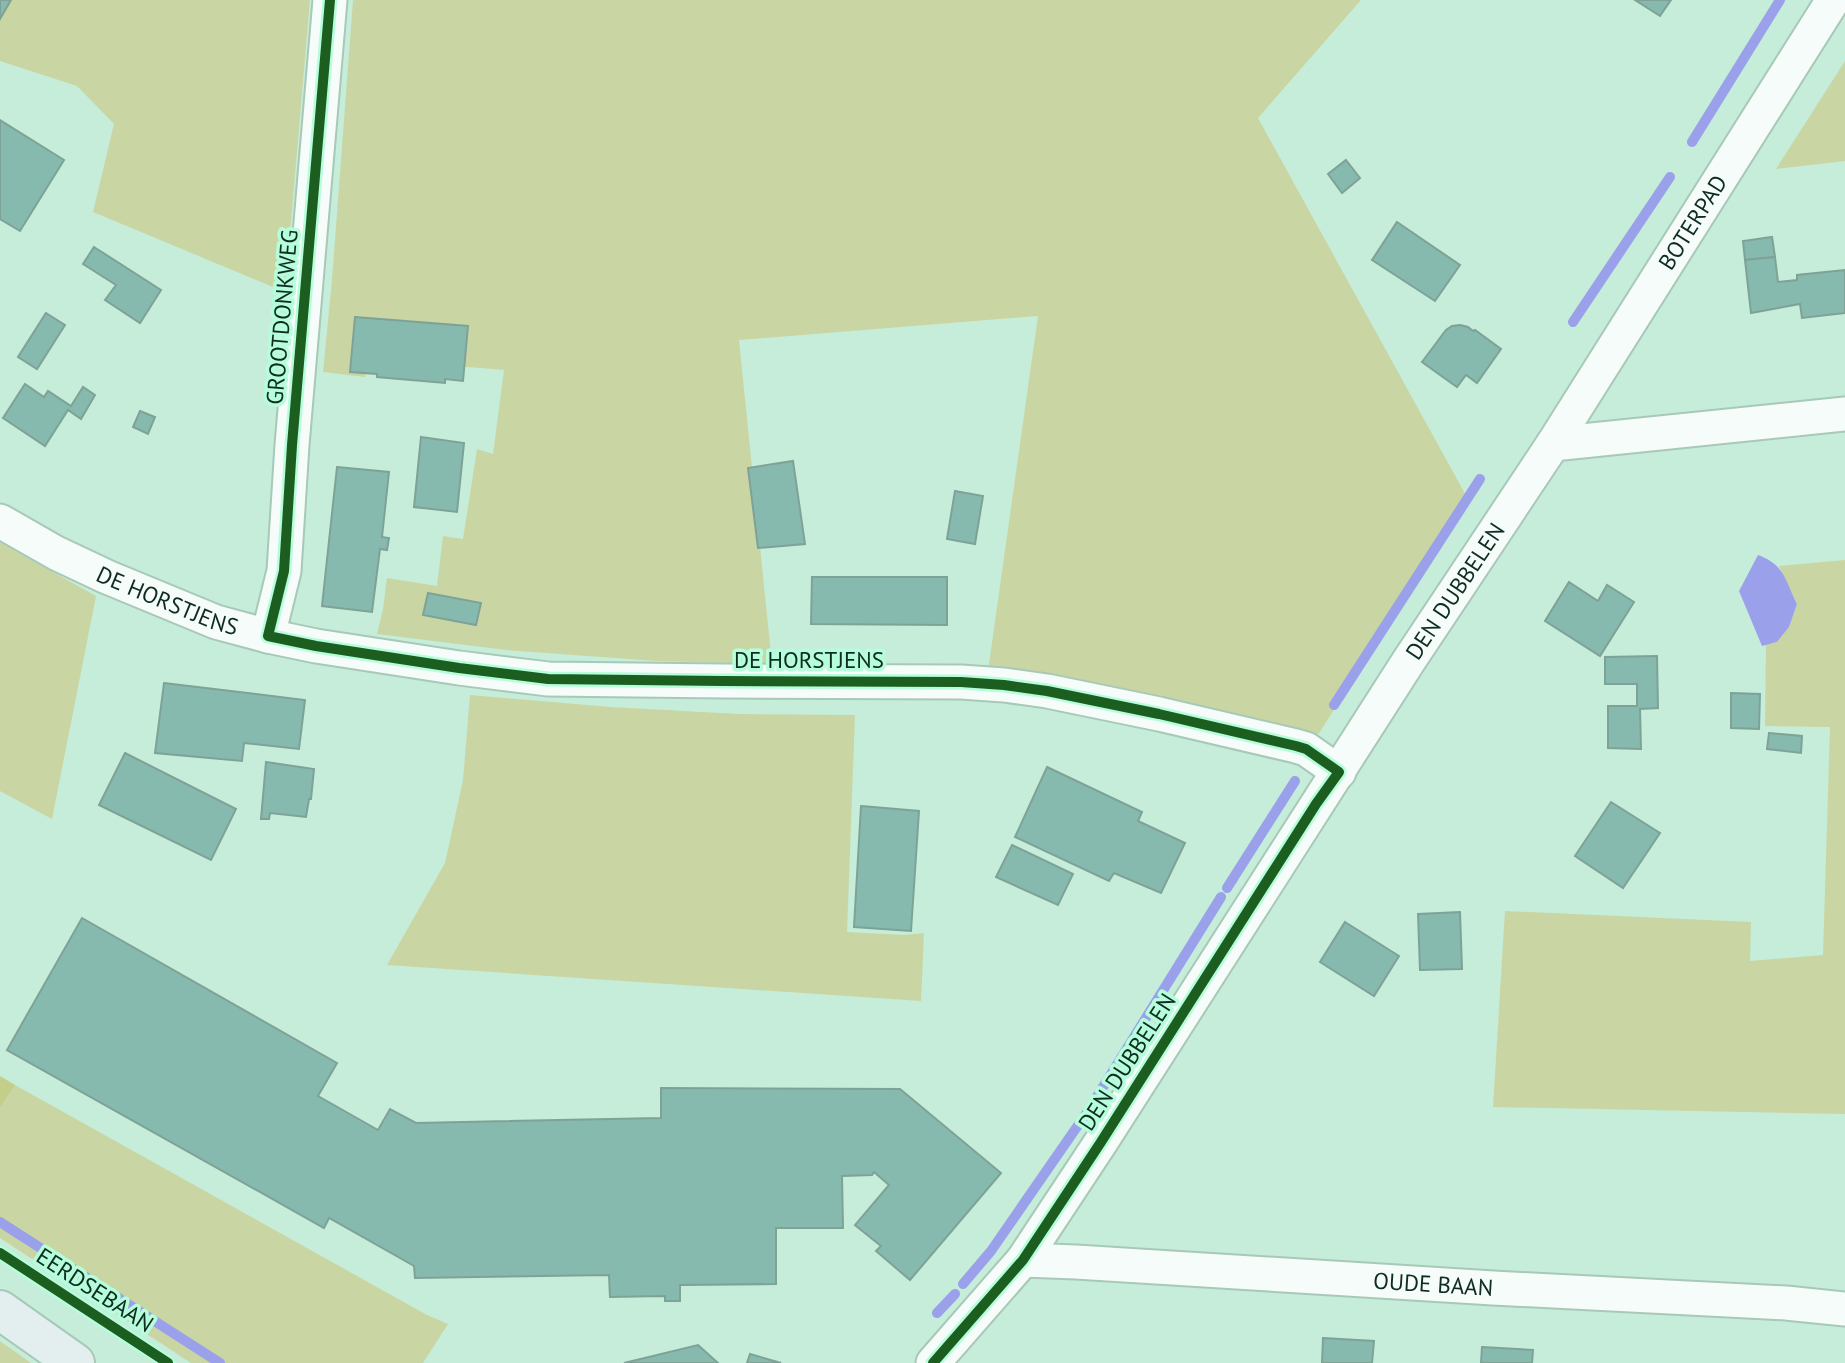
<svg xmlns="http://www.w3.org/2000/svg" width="1845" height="1363" font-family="'PT Sans',sans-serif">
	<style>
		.green { fill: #c9d6a3 }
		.forest { fill: #c3cf89 }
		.water { fill: #9aa1ea }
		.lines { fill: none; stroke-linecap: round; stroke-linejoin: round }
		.stream { stroke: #9aa1ea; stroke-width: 10 }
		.building { fill: #86baae; stroke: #7fa297; stroke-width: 2 }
		.street-casing { stroke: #a8c8b8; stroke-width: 37 }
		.secondary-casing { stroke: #a8c8b8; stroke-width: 42 }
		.street { stroke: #f6fcf9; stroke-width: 33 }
		.secondary { stroke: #e3efee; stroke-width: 38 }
		.cycleway-casing { stroke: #b5fddb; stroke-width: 15 }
		.cycleway { stroke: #1b5e20; stroke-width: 10 }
		.labels { text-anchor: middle; stroke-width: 7; stroke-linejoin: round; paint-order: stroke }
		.street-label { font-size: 23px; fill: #0e2c20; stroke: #b5fddb }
	</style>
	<rect width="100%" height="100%" fill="#c5edda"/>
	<g class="green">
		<path d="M0,0H310L285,292L93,212L114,124L77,86L0,61Z"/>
		<path d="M353,0H1361L1258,118L1468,499L1316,738L988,671L1038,316L739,340L772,664L656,661L506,650L377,634L383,609L387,578L437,586L443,536L463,539L477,449L493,454L504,370L444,365L368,340L365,377L323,372L332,280Z"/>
		<path d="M1845,61V161L1776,169Z"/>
		<path d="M0,541L17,552L96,596L52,819L0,791Z"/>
		<path d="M1845,560V1114L1493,1107L1505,911L1751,922L1750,961L1823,955L1830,727L1765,726L1766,645L1777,642L1789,627L1797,604L1779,566Z"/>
		<path d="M470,695L611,707L738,714L855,715L847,932L904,935L924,933L921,1001L387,965L445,863L463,780Z"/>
		<path d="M15,1085L427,1315L448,1324L423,1363H191L0,1238V1108Z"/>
		<path d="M0,1341L31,1363H0Z"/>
	</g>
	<path class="forest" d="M0,1076L15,1085L0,1108Z"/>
	<path class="water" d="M1758,555C1785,565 1785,580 1797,604L1789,627L1777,642L1762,646L1739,591Z"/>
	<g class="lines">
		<g class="stream">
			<path d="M1692,142L1780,0"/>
			<path d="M1573,322L1670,177"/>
			<path d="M1334,705L1480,479"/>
			<path d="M1227,888L1295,781"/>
			<path d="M0,1222L220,1363"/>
			<path d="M963,1284L991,1251L1090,1108L1221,897"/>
			<path d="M937,1313L955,1294"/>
		</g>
	</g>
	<g class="building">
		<path d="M0,0H11L0,19Z"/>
		<path d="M1635,0H1671L1660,16Z"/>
		<path d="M0,120L64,160L20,231L0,219Z"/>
		<path d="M1346,160L1360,178L1342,193L1328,174Z"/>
		<path d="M1397,222L1460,265L1435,301L1372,260Z"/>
		<path d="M1772,237L1775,257L1745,260L1743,241Z"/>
		<path d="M94,247L161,290L140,323L105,300L116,285L83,264Z"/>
		<path d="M1775,257L1778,282L1797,280V275L1845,270V313L1802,318L1800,304L1751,313L1745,260Z"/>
		<path d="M46,313L65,325L37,369L18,357Z"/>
		<path d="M355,317L468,326L463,381L445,379V383L377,377V374L350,372Z"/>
		<path d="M1460,325L1468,327L1473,331L1475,330L1501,349L1477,383L1466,375L1457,387L1422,362L1446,330L1452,326Z"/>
		<path d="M25,384L44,397L48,391L71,406L83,387L95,395L81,419L68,410L45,446L3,418Z"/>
		<path d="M140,411L155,417L148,434L133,427Z"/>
		<path d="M421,437L464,443L457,512L414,507Z"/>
		<path d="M793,461L805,544L758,548L748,468Z"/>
		<path d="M337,467L389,472L382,537L389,538L387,550L380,549L372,612L322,606Z"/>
		<path d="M955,491L983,496L975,544L947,539Z"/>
		<path d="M812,577H947V625L811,624Z"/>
		<path d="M1569,582L1598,601L1607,585L1634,602L1600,656L1545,621Z"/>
		<path d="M428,593L481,603L476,625L423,615Z"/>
		<path d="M1657,656L1658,708L1640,709L1641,749L1608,748V706H1637V684H1605V657Z"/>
		<path d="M164,683L305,700L299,749L244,743L242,761L155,753Z"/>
		<path d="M1731,693L1760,694L1759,729L1731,728Z"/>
		<path d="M1769,733L1802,736L1801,753L1767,749Z"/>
		<path d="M125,753L236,809L211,860L99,805Z"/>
		<path d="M266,762L314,769L311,799H309L306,817L270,813L269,819H261Z"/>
		<path d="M1047,767L1142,812L1138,821L1185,843L1161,893L1114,873L1109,881L1015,837Z"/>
		<path d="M1611,802L1660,833L1623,888L1575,856Z"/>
		<path d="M861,806L919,811L911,931L854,927Z"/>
		<path d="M1012,845L1073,874L1058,905L996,877Z"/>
		<path d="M1460,912L1462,969L1420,970L1418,914Z"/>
		<path d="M82,918L337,1063L318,1096L378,1130L390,1109L416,1123L661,1118V1088L900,1089L1001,1173L910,1280L876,1251L881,1246L855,1225L889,1185L874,1172L872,1175L842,1176L843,1228H776V1284L680,1285V1301H665V1296L610,1297L609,1275L415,1278L414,1266L329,1218L324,1228L7,1050Z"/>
		<path d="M1345,922L1399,956L1374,996L1320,962Z"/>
		<path d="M1323,1338L1374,1341L1372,1363H1322Z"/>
		<path d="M698,1345L718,1363H624Z"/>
		<path d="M1482,1347L1533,1350L1532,1363H1481Z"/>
		<path d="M750,1354L781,1363H747Z"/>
	</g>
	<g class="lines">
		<g class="street-casing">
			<g id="street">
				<path id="s1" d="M1553,444L1833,0"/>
				<path id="s2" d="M0,521L56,553L107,577L216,622L268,636L316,646L459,668L548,679L723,681L961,682L1004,685L1047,691L1159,714L1296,746L1306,749L1339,772"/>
				<path d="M268,636L284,571L292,445L330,0"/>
				<path id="s3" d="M1023,1260L1076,1262L1493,1288L1786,1303L1845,1309"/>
				<path id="s4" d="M933,1363L1023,1260L1101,1142L1408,662L1553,444L1845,414"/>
			</g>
		</g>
		<g class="secondary-casing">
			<path id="secondary" d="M0,1310L75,1363"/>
		</g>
		<use href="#street" class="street"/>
		<use href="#secondary" class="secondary"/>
		<g class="cycleway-casing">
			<g id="cycleway">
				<path d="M330,0L292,445L284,571L268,636L316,646L459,668L548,679L723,681L961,682L1004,685L1047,691L1159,714L1296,746L1306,749L1339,772L1316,804L1101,1142L1023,1260L933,1363"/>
				<path d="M0,1253L168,1363"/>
			</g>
		</g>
		<use href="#cycleway" class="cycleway"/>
	</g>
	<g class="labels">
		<g class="street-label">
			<text dy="8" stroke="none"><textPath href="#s1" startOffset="262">BOTERPAD</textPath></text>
			<text transform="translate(282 317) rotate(-85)" y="8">GROOTDONKWEG</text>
			<text dy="8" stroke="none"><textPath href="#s4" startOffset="933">DEN DUBBELEN</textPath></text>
			<text dy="8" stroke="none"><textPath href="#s2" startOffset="186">DE HORSTJENS</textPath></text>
			<text x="809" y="668">DE HORSTJENS</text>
			<text transform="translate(1127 1062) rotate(-57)" y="8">DEN DUBBELEN</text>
			<text dy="8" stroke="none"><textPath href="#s3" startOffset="411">OUDE BAAN</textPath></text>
			<text transform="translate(95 1290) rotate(33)" y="8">EERDSEBAAN</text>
		</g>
	</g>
</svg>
